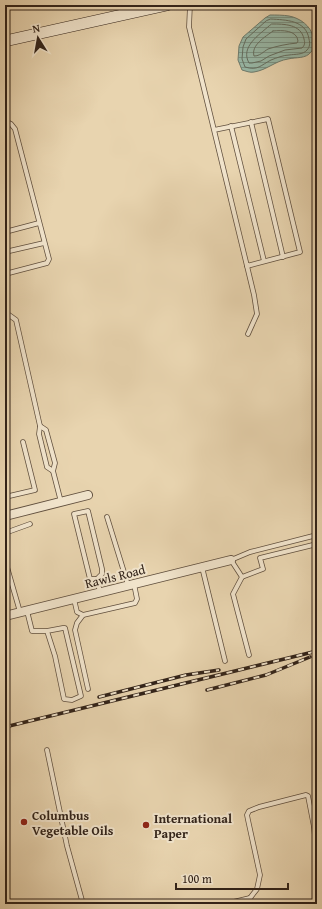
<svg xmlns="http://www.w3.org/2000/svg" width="322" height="909" font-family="'Gentium Book Plus',serif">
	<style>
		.water { fill: url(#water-rules); stroke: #6f7c6e }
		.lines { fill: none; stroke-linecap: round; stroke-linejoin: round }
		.shore { stroke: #656e60; stroke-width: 1 }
		.lane-casing { stroke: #604f3e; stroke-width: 5.5 }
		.street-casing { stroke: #604f3e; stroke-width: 10 }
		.secondary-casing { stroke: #322319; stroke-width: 12 }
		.lane { stroke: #f0e3cb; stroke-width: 4 }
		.street { stroke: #f0e3cb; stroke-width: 8 }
		.secondary { stroke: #f0e3cb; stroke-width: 11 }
		.rail-casing { stroke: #322319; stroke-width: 3.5 }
		.rail { stroke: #f0e3cb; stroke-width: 2; stroke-dasharray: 6; stroke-linecap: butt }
		.poi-dot { fill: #8f2418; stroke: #f0e3cb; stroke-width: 1.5 }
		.labels { text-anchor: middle; stroke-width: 4; stroke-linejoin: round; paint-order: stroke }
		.street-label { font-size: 13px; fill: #322319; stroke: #f0e3cb }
		.poi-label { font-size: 13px; font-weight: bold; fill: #322319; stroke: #f0e3cb; text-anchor: start }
	</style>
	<defs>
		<pattern id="water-rules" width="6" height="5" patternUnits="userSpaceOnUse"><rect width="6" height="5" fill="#98b8a7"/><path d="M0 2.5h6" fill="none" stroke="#7d9587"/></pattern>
	</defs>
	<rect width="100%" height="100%" fill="#e8d4af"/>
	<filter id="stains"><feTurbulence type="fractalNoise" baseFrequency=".005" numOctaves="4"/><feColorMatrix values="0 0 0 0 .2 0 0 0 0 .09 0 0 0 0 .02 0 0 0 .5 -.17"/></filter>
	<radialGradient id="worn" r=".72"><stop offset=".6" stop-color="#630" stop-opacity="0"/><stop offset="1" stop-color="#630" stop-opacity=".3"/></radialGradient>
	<path class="water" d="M270,15C276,15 283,15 289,16C300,18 311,26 313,37C314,42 315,48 311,52C306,59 296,57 288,59C275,61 267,70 254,72C250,73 246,71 242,70L238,60L239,46L243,37L265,18Z"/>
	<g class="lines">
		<g class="shore">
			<path d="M271,19C286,20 306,20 309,39C310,43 310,47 307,50C303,55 295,54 289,55C284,55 276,58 271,60C261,65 258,71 245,67L242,59L243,47L246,39L266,21Z"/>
			<path d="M272,24C284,24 301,24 304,39C305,43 305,45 302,48L285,50L269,56L261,61L252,63H249C240,47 259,35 269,26Z"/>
			<path d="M273,31C282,30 297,30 298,41L297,43C287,44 277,46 268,49C263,52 260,56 254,56C251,45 265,37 273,31Z"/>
		</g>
		<g class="lane-casing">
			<g id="lane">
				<path d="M190,5L189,27L247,266L300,252L268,119L214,130"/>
				<path d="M5,121L11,124L15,129L49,259L47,263L5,274"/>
				<path d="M251,122L283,257"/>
				<path d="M231,126L264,261"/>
				<path d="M5,232L39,223"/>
				<path d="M5,252L44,243"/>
				<path d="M247,266L254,295L257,314L248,334"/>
				<path d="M5,316L9,315L16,320L40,426L39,434L47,467L53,471"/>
				<path d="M40,426L46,430L55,463L53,471L61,502"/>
				<path d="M5,497L35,490L23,442"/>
				<path d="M88,511L102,569V574L97,579H90L74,514Z"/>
				<path d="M107,517L128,585"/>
				<path d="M5,533L30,524"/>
				<path d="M5,560L20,612"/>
				<path d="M202,567L225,661"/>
				<path d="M242,577L263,569L260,558L317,544"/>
				<path d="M97,579L100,592"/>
				<path d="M74,599L77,612L83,615"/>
				<path d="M27,611L32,631H47L63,628H65L81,696L72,700L64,699L55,656L47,631"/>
				<path d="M249,655L233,594L242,577L231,560L250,552L317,535"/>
				<path d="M88,689L75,630L77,623L83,615L135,603L137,599L134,584"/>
				<path d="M317,741V744"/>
				<path d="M47,750L67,846L83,904"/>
				<path d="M250,898L257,889L260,875L248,820L247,815L249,811L259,807L306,795L308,796L314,827L317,856"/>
				<path d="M225,904L250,898L252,904"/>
			</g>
		</g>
		<g class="street-casing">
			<g id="street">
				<path d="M5,516L88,495"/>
				<path d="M5,616L231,560"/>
			</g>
		</g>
		<g class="secondary-casing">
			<path id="secondary" d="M5,41L167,5"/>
		</g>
		<use href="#lane" class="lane"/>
		<use href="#street" class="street"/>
		<use href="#secondary" class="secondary"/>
		<g class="rail-casing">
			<g id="rail">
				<path d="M207,690L266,675L310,657"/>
				<path d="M99,697L186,675L219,670"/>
				<path d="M5,727L317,651"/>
			</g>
		</g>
		<use href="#rail" class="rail"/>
	</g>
	<g class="poi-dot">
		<circle cx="24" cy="822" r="4"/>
		<circle cx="146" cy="825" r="4"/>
	</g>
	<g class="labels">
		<g class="street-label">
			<text transform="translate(115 576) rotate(-14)" y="5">Rawls Road</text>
		</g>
		<g class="poi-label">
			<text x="32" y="820">Columbus<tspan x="32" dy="15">Vegetable Oils</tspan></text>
			<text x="154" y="823">International<tspan x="154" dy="15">Paper</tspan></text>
		</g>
	</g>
	<rect width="322" height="909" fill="none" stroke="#e8d4af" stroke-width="20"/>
	<rect x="6" y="6" width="310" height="897" fill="none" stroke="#322319" stroke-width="2"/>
	<rect x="10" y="10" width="302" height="889" fill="none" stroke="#322319"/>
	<g transform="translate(38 38) rotate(349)" stroke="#f0e3cb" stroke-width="3" paint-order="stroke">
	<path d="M0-3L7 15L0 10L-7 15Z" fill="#322319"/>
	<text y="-6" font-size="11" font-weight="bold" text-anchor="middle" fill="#322319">N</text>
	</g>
	<path d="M176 883v6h112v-6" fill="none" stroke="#322319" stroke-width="2"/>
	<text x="182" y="883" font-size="12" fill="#322319" stroke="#f0e3cb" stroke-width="3" paint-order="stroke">100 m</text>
	<rect width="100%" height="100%" filter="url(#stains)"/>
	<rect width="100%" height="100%" fill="url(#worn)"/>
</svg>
